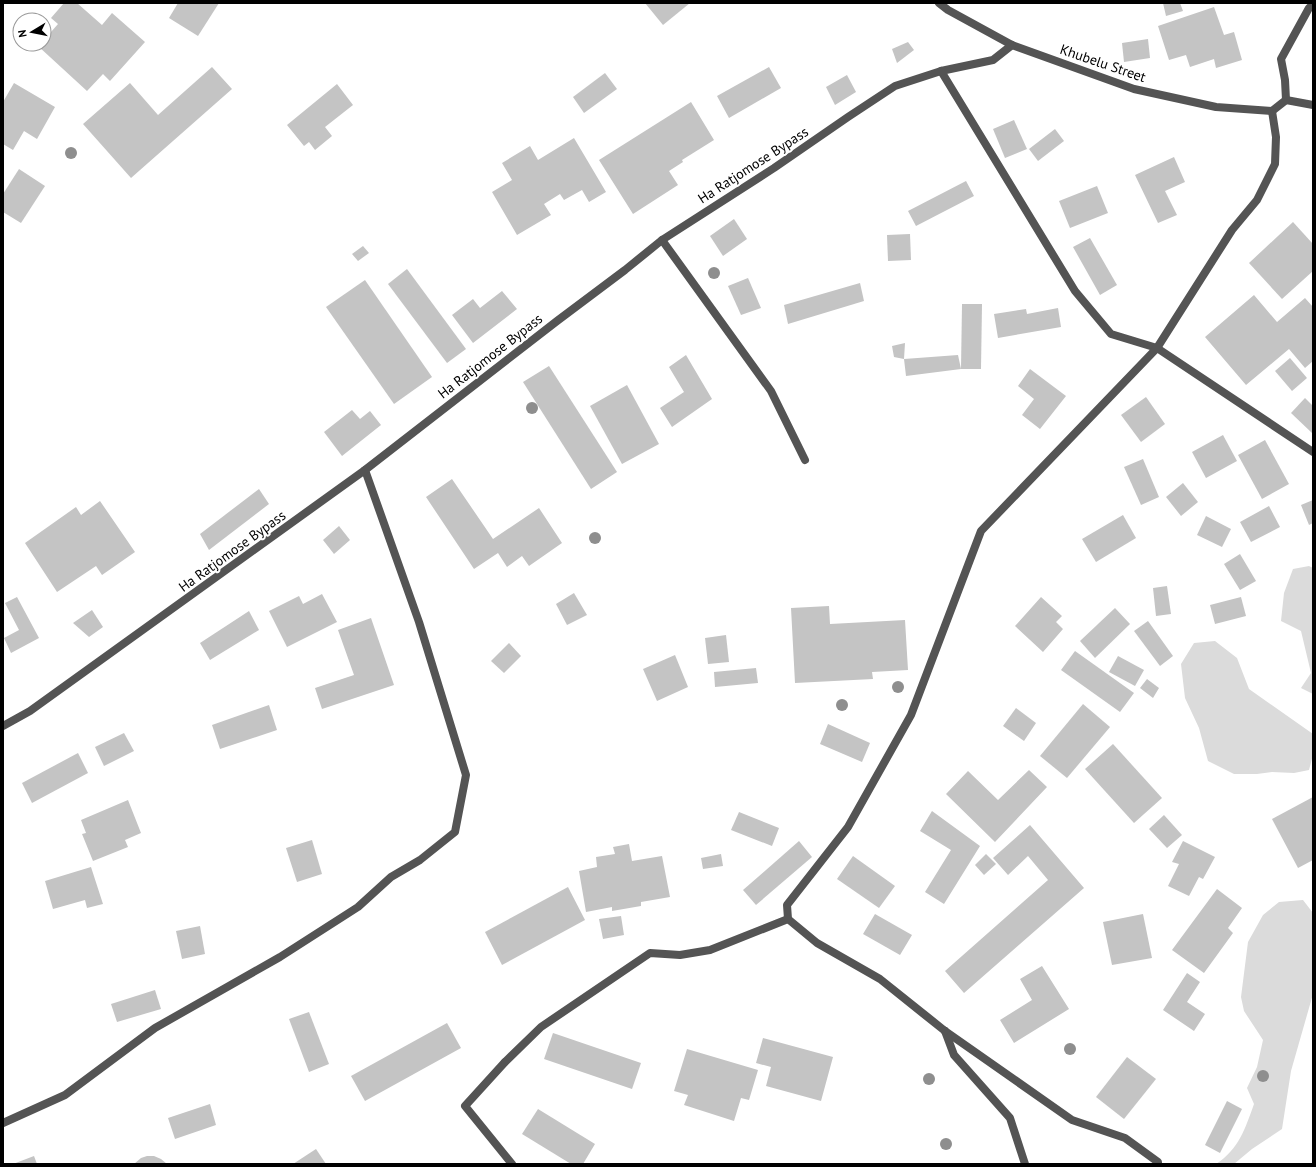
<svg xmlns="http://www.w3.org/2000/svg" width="1316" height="1167" font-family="'PT Sans',sans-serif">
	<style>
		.green { fill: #dbdbdb }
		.building { fill: #c4c4c4 }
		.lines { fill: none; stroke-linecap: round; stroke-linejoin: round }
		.service { stroke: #545454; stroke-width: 8 }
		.minor { stroke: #545454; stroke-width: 8 }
		.tree { fill: #8e8e8e }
		.labels { text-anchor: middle; stroke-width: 4; stroke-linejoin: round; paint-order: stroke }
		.street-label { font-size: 14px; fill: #000; stroke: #fff }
	</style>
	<rect width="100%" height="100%" fill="#fff"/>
	<g class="green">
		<path d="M1309,566L1313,568V694L1301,688L1311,673L1301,631L1281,621L1284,593L1293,569Z"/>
		<path d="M1215,641L1237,658L1249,689L1313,734V755L1309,770L1294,773L1272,772L1257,774H1234L1208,761L1199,728L1185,698L1181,664L1194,643Z"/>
		<path d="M1303,900L1313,913V994L1291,1071L1282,1129L1252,1149L1234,1164H1216C1239,1149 1245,1129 1254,1104L1247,1088L1257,1067L1263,1040L1244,1011L1241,997L1248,942L1263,915L1279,902Z"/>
	</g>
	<g class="building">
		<path d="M64,3H77L102,25L112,13L145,42L110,81L103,74L87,91L38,46L40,44H44V40L58,24L51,18Z"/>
		<path d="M178,3H219L198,36L169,18Z"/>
		<path d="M645,3H690L663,25Z"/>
		<path d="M1163,3H1180L1183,11L1166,16Z"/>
		<path d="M1214,7L1224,35L1234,32L1242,60L1216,68L1214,59L1190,67L1186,55L1169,60L1158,26Z"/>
		<path d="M1148,39L1150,58L1124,62L1122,43Z"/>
		<path d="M908,42L914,50L897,63L892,49Z"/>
		<path d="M212,67L232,89L131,178L83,124L130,83L158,115Z"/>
		<path d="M769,67L781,88L729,118L717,96Z"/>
		<path d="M605,73L617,89L584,113L573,97Z"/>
		<path d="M847,75L856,92L835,105L826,87Z"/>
		<path d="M14,83L55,107L37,139L24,131L13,150L3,144V102Z"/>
		<path d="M337,84L353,105L325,127L332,136L315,150L309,142L304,146L287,125Z"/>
		<path d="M691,102L714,140L682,160L683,162L669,171L678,185L633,214L599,160Z"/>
		<path d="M1014,120L1027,149L1005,158L993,129Z"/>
		<path d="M1055,129L1064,141L1038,161L1029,149Z"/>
		<path d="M574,138L606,192L589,202L582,190L564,200L560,194L544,204L551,215L517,235L492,192L512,180L502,163L530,146L538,160Z"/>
		<path d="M1174,157L1185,182L1165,191L1177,215L1158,223L1135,175Z"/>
		<path d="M19,169L45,186L21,223L3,212V194Z"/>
		<path d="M966,181L974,196L916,226L908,211Z"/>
		<path d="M1097,186L1108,213L1070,228L1059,201Z"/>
		<path d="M734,219L747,239L723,256L710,236Z"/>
		<path d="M1293,222L1313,244V271L1282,299L1249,263Z"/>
		<path d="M910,234L911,260L888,261L887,235Z"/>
		<path d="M1090,238L1117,285L1100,295L1073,247Z"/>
		<path d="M363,246L369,253L358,261L352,254Z"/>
		<path d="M407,269L466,349L447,363L388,284Z"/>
		<path d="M748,278L761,308L741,315L728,286Z"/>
		<path d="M365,280L432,377L394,404L326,307Z"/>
		<path d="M860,283L864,301L788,324L784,305Z"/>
		<path d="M502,291L517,309L473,343L452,315L473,299L480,308Z"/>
		<path d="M1254,295L1277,322L1305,298L1313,307V361L1305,368L1289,349L1246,385L1205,337Z"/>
		<path d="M962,304H982L981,369H961Z"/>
		<path d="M1058,308L1061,327L998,338L994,314L1026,309L1027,314Z"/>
		<path d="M905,343L904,359L958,355L961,369L906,376L904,359L894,357L892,346Z"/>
		<path d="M686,355L712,399L672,427L660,408L684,392L669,367Z"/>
		<path d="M1290,358L1307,378L1292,391L1275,371Z"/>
		<path d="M549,366L617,472L591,489L523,382Z"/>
		<path d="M1030,369L1066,396L1040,429L1022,415L1034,399L1018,386Z"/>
		<path d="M627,385L659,444L622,464L590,406Z"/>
		<path d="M1146,397L1165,424L1141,442L1121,415Z"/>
		<path d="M1305,398L1313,406V432L1312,433L1291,413Z"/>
		<path d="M352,410L360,419L370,411L381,425L342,456L324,432Z"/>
		<path d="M1223,435L1237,461L1206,478L1192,452Z"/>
		<path d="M1265,440L1289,484L1262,499L1238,455Z"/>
		<path d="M1143,459L1159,497L1141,505L1124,467Z"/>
		<path d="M452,479L493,539L539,508L562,543L529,566L522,556L507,567L498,553L474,569L426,497Z"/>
		<path d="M1183,483L1198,502L1181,516L1166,497Z"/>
		<path d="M259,489L269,504L209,550L200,534Z"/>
		<path d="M1313,500V523L1309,525L1301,505Z"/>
		<path d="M100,501L135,552L102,575L96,566L57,592L25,543L76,507L81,515Z"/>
		<path d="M1269,506L1280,527L1251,542L1240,522Z"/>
		<path d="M1123,515L1136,538L1096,562L1082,539Z"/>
		<path d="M1206,516L1231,529L1222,547L1197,535Z"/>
		<path d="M339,526L350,540L334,554L323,540Z"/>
		<path d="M1240,554L1256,581L1240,590L1224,564Z"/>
		<path d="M1167,586L1171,614L1156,616L1153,588Z"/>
		<path d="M574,593L587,615L567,625L556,604Z"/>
		<path d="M322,594L337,622L287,647L269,611L299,596L303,604Z"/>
		<path d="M17,597L39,638L11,653L4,638L19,630L5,603Z"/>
		<path d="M1041,597L1062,616L1056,622L1063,629L1043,652L1015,626Z"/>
		<path d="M1241,597L1246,616L1215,624L1210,605Z"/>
		<path d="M829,606L830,624L905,620L908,670L872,672L873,679L795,683L791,608Z"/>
		<path d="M1115,608L1130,624L1095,658L1080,641Z"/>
		<path d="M92,610L103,627L89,637L73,623Z"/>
		<path d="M249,611L259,630L210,660L200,643Z"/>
		<path d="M371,618L394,685L322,709L315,688L354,675L338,630Z"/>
		<path d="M1148,621L1173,656L1160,666L1134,631Z"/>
		<path d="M726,635L729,662L708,664L705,638Z"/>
		<path d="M509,643L521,656L504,673L491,661Z"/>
		<path d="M1075,651L1134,693L1120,712L1061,670Z"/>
		<path d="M675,655L688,687L657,701L643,669Z"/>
		<path d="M1118,656L1144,670L1135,686L1109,672Z"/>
		<path d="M756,668L758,683L715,687L714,672Z"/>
		<path d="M1147,679L1159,688L1153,698L1140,688Z"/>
		<path d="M1083,704L1110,727L1067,778L1040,756Z"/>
		<path d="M269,705L277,730L220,749L212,725Z"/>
		<path d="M1016,708L1036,723L1024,741L1003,726Z"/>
		<path d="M828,724L870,743L862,762L820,744Z"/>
		<path d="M124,733L134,751L104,766L95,747Z"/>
		<path d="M1113,744L1162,798L1134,823L1085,769Z"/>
		<path d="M78,753L88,773L32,803L22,783Z"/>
		<path d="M1029,770L1047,787L995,842L946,794L968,771L998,800Z"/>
		<path d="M1313,797V860L1298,868L1272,819Z"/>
		<path d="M128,800L141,833L125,840L128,847L93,861L82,834L86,833L81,820Z"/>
		<path d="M932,811L980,846L944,904L925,892L951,850L920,831Z"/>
		<path d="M739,812L779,828L772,846L731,830Z"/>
		<path d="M1164,815L1182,835L1167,848L1149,829Z"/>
		<path d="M1030,825L1084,888L964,993L945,971L1048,880L1028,856L1008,875L993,858Z"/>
		<path d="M312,840L322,874L297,882L286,848Z"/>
		<path d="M799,841L812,857L756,905L743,890Z"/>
		<path d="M1183,841L1215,857L1203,879L1199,877L1189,896L1168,886L1179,864L1172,862Z"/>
		<path d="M629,844L632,861L662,856L670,897L641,902V906L612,911V907L586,912L579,871L597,867L596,857L615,854L613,847Z"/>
		<path d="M721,854L723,866L703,869L701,858Z"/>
		<path d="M986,854L996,864L984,875L975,865Z"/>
		<path d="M853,856L895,886L879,908L837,879Z"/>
		<path d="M91,867L103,904L87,908L85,900L53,909L45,881Z"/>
		<path d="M568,887L585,920L502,965L485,932Z"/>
		<path d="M1217,889L1242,908L1228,928L1233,933L1204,973L1172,950Z"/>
		<path d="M875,914L912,935L900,955L863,934Z"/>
		<path d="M1143,914L1152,958L1112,965L1103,922Z"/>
		<path d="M621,916L624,935L603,939L599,919Z"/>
		<path d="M200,926L205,954L182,959L176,931Z"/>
		<path d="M1042,966L1069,1009L1014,1043L1000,1020L1032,1000L1020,979Z"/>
		<path d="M1187,973L1200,982L1187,1002L1205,1014L1194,1031L1163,1010Z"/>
		<path d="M155,990L161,1009L117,1022L111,1004Z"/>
		<path d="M309,1012L329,1064L309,1072L289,1019Z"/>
		<path d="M447,1023L461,1048L365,1101L351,1076Z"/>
		<path d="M553,1033L641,1063L632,1089L544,1059Z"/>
		<path d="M763,1038L833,1057L821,1101L766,1086L771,1067L756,1063Z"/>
		<path d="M687,1049L758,1070L749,1100L741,1098L734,1121L684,1105L688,1095L674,1091Z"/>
		<path d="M1127,1057L1156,1079L1124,1119L1096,1097Z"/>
		<path d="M1227,1101L1242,1109L1220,1153L1205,1145Z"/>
		<path d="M210,1104L216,1125L175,1139L168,1118Z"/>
		<path d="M538,1109L595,1144L583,1164H571L522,1134Z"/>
		<path d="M316,1149L326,1164H293Z"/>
		<path d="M34,1156L37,1164H13Z"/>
		<path d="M147,1156H154L161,1159L167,1164H134L141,1158Z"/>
	</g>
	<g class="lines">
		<g class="service">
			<path d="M941,71L1075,291L1111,334L1157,348L1313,452"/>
			<path d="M1286,100L1313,105"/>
			<path d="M662,240L771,391L805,460"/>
			<path d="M945,1031L1072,1120L1125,1138L1158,1162V1164"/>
			<path d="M945,1031L954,1055L1010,1118L1025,1164"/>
			<path d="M505,1062L465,1106L512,1164"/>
			<path d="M3,1123L65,1095L155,1028L280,957L358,907L391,877L420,860L455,832L466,775L419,622L365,470"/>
		</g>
		<g class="minor">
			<path d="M939,3L948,10L1012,45L1134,89L1216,107L1272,111"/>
			<path d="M1272,111L1286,100L1285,80L1281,59L1309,8L1313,4"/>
			<path d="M3,726L30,711L365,470L557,321L625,270L662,240L774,168L848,117L895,86L941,71L993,60L1012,45"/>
			<path d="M945,1031L880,979L817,943L788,919L787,905L848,827L911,715L981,531L1157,348L1232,230L1257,200L1275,164L1276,137L1272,111"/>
			<path d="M505,1062L541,1027L650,953L680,955L710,950L788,919"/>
		</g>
	</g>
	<g class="tree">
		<circle cx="71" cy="153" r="6"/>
		<circle cx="714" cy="273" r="6"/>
		<circle cx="532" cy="408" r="6"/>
		<circle cx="595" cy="538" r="6"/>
		<circle cx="898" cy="687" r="6"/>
		<circle cx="842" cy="705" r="6"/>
		<circle cx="1070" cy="1049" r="6"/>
		<circle cx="1263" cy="1076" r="6"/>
		<circle cx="929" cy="1079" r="6"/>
		<circle cx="946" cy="1144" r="6"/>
	</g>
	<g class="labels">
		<g class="street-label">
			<text transform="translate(1103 63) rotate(19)" y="5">Khubelu Street</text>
			<text transform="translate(753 165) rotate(-33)" y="5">Ha Ratjomose Bypass</text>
			<text transform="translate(490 356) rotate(-38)" y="5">Ha Ratjomose Bypass</text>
			<text transform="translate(232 551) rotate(-36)" y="5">Ha Ratjomose Bypass</text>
		</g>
	</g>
	<rect width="1316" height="1167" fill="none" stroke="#000000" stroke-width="8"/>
	<g transform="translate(32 32) rotate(260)"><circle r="19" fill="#ffffff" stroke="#999999"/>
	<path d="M0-3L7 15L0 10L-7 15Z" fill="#000000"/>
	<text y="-6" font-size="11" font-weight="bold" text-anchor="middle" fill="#000000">N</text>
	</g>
</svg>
